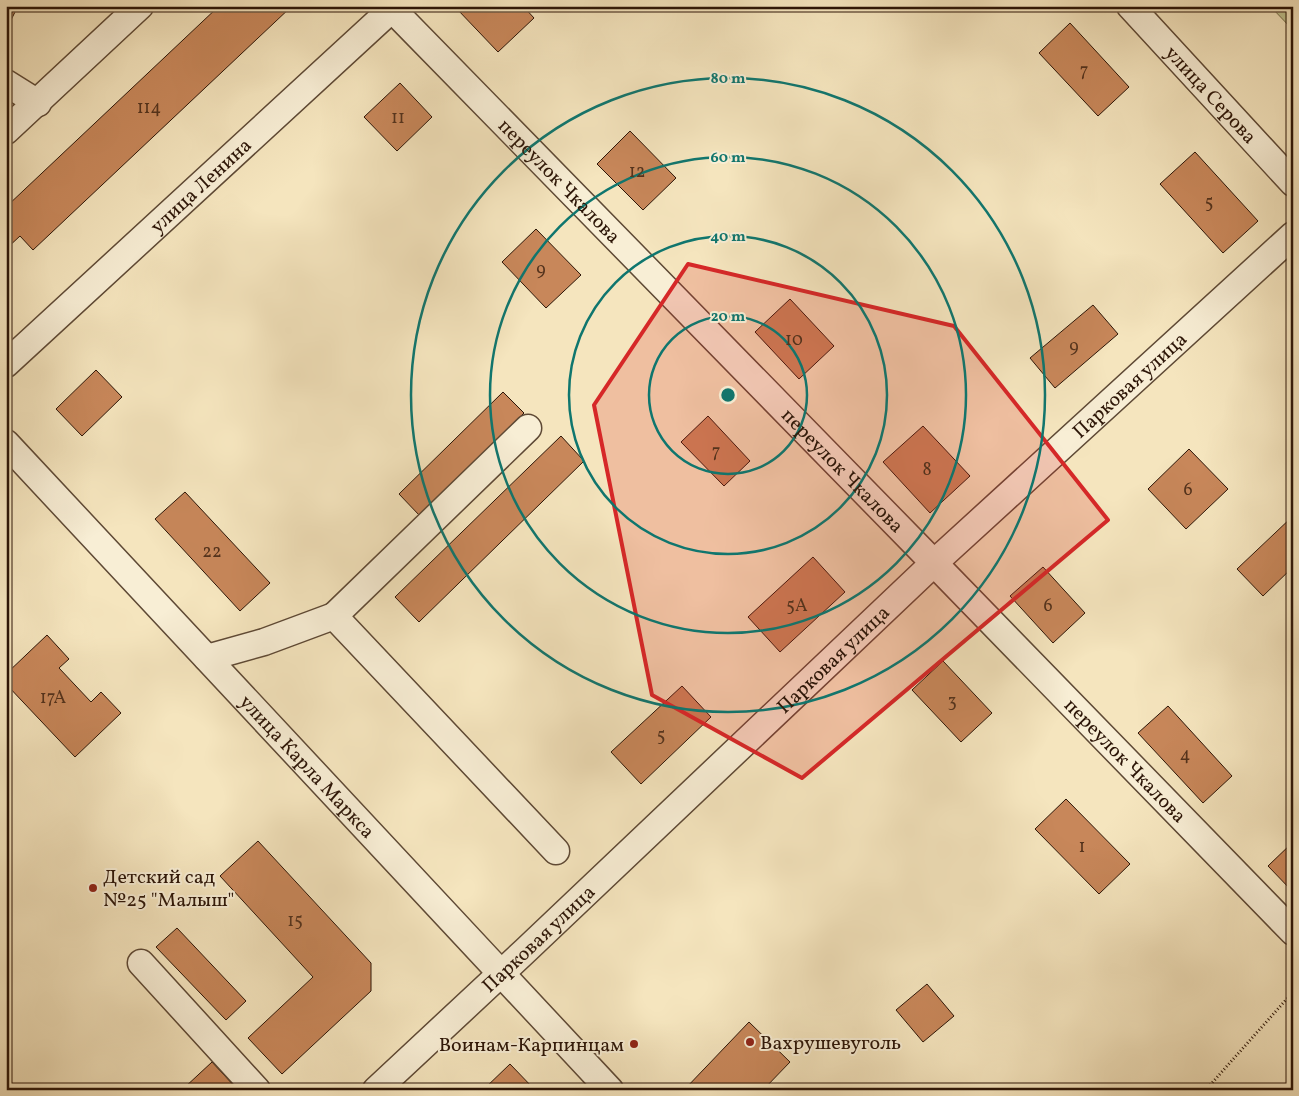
<svg xmlns="http://www.w3.org/2000/svg" width="1299" height="1096" font-family="Vollkorn,serif">
	<style>
		.green { fill: #c0c38f; stroke: #766c4b }
		.building { fill: #c8875a; stroke: #2c1507 }
		.lines { fill: none; stroke-linecap: round; stroke-linejoin: round }
		.minor-casing { stroke: #5e4935; stroke-width: 29 }
		.path { stroke: #2c1507; stroke-width: 3; stroke-dasharray: 1 2.5; stroke-linecap: butt }
		.minor { stroke: #f8eed5; stroke-width: 26 }
		.marked { fill: #d62828; fill-opacity: 0.2; stroke: #d62828; stroke-width: 4; stroke-linejoin: round }
		.ring { fill: none; stroke: #0f766e; stroke-width: 2.5 }
		.poi-dot { fill: #8f2418; stroke: #f8eed5; stroke-width: 2 }
		.labels { text-anchor: middle; stroke-width: 4; stroke-linejoin: round; paint-order: stroke }
		.number-label { font-size: 18px; fill: #53321c }
		.street-label { font-size: 20px; fill: #2c1507; stroke: #f8eed5 }
		.poi-label { font-size: 20px; fill: #2c1507; stroke: #f8eed5; text-anchor: start }
		.centre { fill: #0f766e; stroke: #f8eed5; stroke-width: 2.5 }
		.ring-label { font-size: 15px; text-anchor: middle; font-weight: bold; fill: #0f766e; stroke: #f8eed5; stroke-width: 4; stroke-linejoin: round; paint-order: stroke }
	</style>
	<rect width="100%" height="100%" fill="#f5e5be"/>
	<filter id="stains"><feTurbulence type="fractalNoise" baseFrequency=".004" numOctaves="4"/><feColorMatrix values="0 0 0 0 .2 0 0 0 0 .09 0 0 0 0 .02 0 0 0 .5 -.17"/></filter>
	<radialGradient id="worn" r=".72"><stop offset=".6" stop-color="#630" stop-opacity="0"/><stop offset="1" stop-color="#630" stop-opacity=".3"/></radialGradient>
	<path class="green" d="M1270,6H1293V30Z"/>
	<g class="building">
		<path d="M6,6H18L10,22L6,21Z"/>
		<path d="M219,6H292L33,250L20,236L6,249V207Z"/>
		<path d="M460,6H523L534,18L498,52L457,9Z"/>
		<path d="M1070,23L1129,87L1098,116L1039,53Z"/>
		<path d="M400,83L432,117L397,151L364,117Z"/>
		<path d="M630,131L676,178L643,210L597,164Z"/>
		<path d="M1195,152L1258,221L1223,253L1160,184Z"/>
		<path d="M536,229L581,275L546,308L502,262Z"/>
		<path d="M790,299L834,346L799,379L755,332Z"/>
		<path d="M1093,305L1118,334L1055,388L1030,358Z"/>
		<path d="M96,370L122,397L82,436L56,409Z"/>
		<path d="M503,392L524,413L420,516L399,494Z"/>
		<path d="M708,416L750,461L724,486L681,442Z"/>
		<path d="M923,426L970,476L930,513L883,462Z"/>
		<path d="M561,436L584,461L419,622L395,597Z"/>
		<path d="M1189,449L1228,489L1186,529L1148,489Z"/>
		<path d="M185,492L270,583L240,611L155,519Z"/>
		<path d="M1293,516V567L1263,596L1237,569Z"/>
		<path d="M813,557L845,592L780,652L748,617Z"/>
		<path d="M1043,567L1085,613L1053,643L1010,596Z"/>
		<path d="M47,635L69,659L59,668L91,702L101,692L121,713L75,757L6,684V674Z"/>
		<path d="M943,661L992,713L961,742L912,690Z"/>
		<path d="M682,686L711,717L641,784L611,752Z"/>
		<path d="M1168,706L1232,776L1203,803L1138,733Z"/>
		<path d="M1066,799L1130,864L1099,894L1035,829Z"/>
		<path d="M258,841L371,963V991L282,1074L248,1038L313,977L220,876Z"/>
		<path d="M1293,842V892L1268,866Z"/>
		<path d="M177,928L246,1001L226,1020L156,947Z"/>
		<path d="M927,984L954,1016L923,1042L896,1010Z"/>
		<path d="M749,1022L790,1062L763,1090H684Z"/>
		<path d="M212,1062L238,1090H185L184,1088Z"/>
		<path d="M510,1064L535,1090H483Z"/>
	</g>
	<g class="lines">
		<g class="minor-casing">
			<g id="minor">
				<path id="s1" d="M1130,6L1293,183"/>
				<path id="s2" d="M392,9L934,563L1293,932"/>
				<path d="M6,83L38,103"/>
				<path d="M6,131L140,6"/>
				<path id="s3" d="M6,364L395,6"/>
				<path id="s4" d="M6,443L610,1090"/>
				<path d="M334,616L528,428"/>
				<path d="M207,658L264,642L334,616L556,851"/>
				<path d="M141,963L257,1090"/>
				<path id="s5" d="M376,1090L525,951L934,563L1293,235"/>
			</g>
		</g>
		<path class="path" d="M1205,1090L1211,1084L1293,992"/>
		<use href="#minor" class="minor"/>
	</g>
	<path class="marked" d="M688,264L954,326L1108,520L802,778L652,695L594,405Z"/>
	<g class="ring">
		<circle cx="728" cy="395" r="79"/>
		<circle cx="728" cy="395" r="159"/>
		<circle cx="728" cy="395" r="238"/>
		<circle cx="728" cy="395" r="317"/>
	</g>
	<g class="poi-dot">
		<circle cx="93" cy="888" r="5"/>
		<circle cx="750" cy="1042" r="5"/>
		<circle cx="634" cy="1044" r="5"/>
	</g>
	<g class="labels">
		<g class="number-label">
			<text x="1084" y="76">7</text>
			<text x="149" y="113">114</text>
			<text x="398" y="123">11</text>
			<text x="637" y="177">12</text>
			<text x="1209" y="208">5</text>
			<text x="541" y="275">9</text>
			<text x="794" y="345">10</text>
			<text x="1074" y="352">9</text>
			<text x="716" y="457">7</text>
			<text x="927" y="475">8</text>
			<text x="1188" y="495">6</text>
			<text x="212" y="557">22</text>
			<text x="797" y="611">5А</text>
			<text x="1048" y="611">6</text>
			<text x="53" y="703">17А</text>
			<text x="952" y="707">3</text>
			<text x="661" y="741">5</text>
			<text x="1185" y="760">4</text>
			<text x="1082" y="852">1</text>
			<text x="295" y="926">15</text>
		</g>
		<g class="street-label">
			<text dy="7" stroke="none"><textPath href="#s1" startOffset="120">улица Серова</textPath></text>
			<text dy="7" stroke="none"><textPath href="#s2" startOffset="240">переулок Чкалова</textPath></text>
			<text dy="7" stroke="none"><textPath href="#s3" startOffset="264">улица Ленина</textPath></text>
			<text dy="7" stroke="none"><textPath href="#s5" startOffset="1032">Парковая улица</textPath></text>
			<text dy="7" stroke="none"><textPath href="#s2" startOffset="645">переулок Чкалова</textPath></text>
			<text dy="7" stroke="none"><textPath href="#s5" startOffset="628">Парковая улица</textPath></text>
			<text dy="7" stroke="none"><textPath href="#s2" startOffset="1050">переулок Чкалова</textPath></text>
			<text dy="7" stroke="none"><textPath href="#s4" startOffset="442">улица Карла Маркса</textPath></text>
			<text dy="7" stroke="none"><textPath href="#s5" startOffset="222">Парковая улица</textPath></text>
		</g>
		<g class="poi-label">
			<text x="103" y="883">Детский сад<tspan x="103" dy="23">№25 "Малыш"</tspan></text>
			<text x="760" y="1049">Вахрушевуголь</text>
			<text x="624" y="1051" text-anchor="end">Воинам-Карпинцам</text>
		</g>
	</g>
	<circle cx="728" cy="395" r="8" class="centre"/>
	<g class="ring-label">
		<text x="728" y="83">80 m</text>
		<text x="728" y="162">60 m</text>
		<text x="728" y="241">40 m</text>
		<text x="728" y="321">20 m</text>
	</g>
	<rect width="1299" height="1096" fill="none" stroke="#f5e5be" stroke-width="25"/>
	<rect x="8" y="8" width="1284" height="1081" fill="none" stroke="#2c1507" stroke-width="2.5"/>
	<rect x="12" y="12" width="1274" height="1071" fill="none" stroke="#2c1507"/>
	<rect width="100%" height="100%" filter="url(#stains)"/>
	<rect width="100%" height="100%" fill="url(#worn)"/>
</svg>
